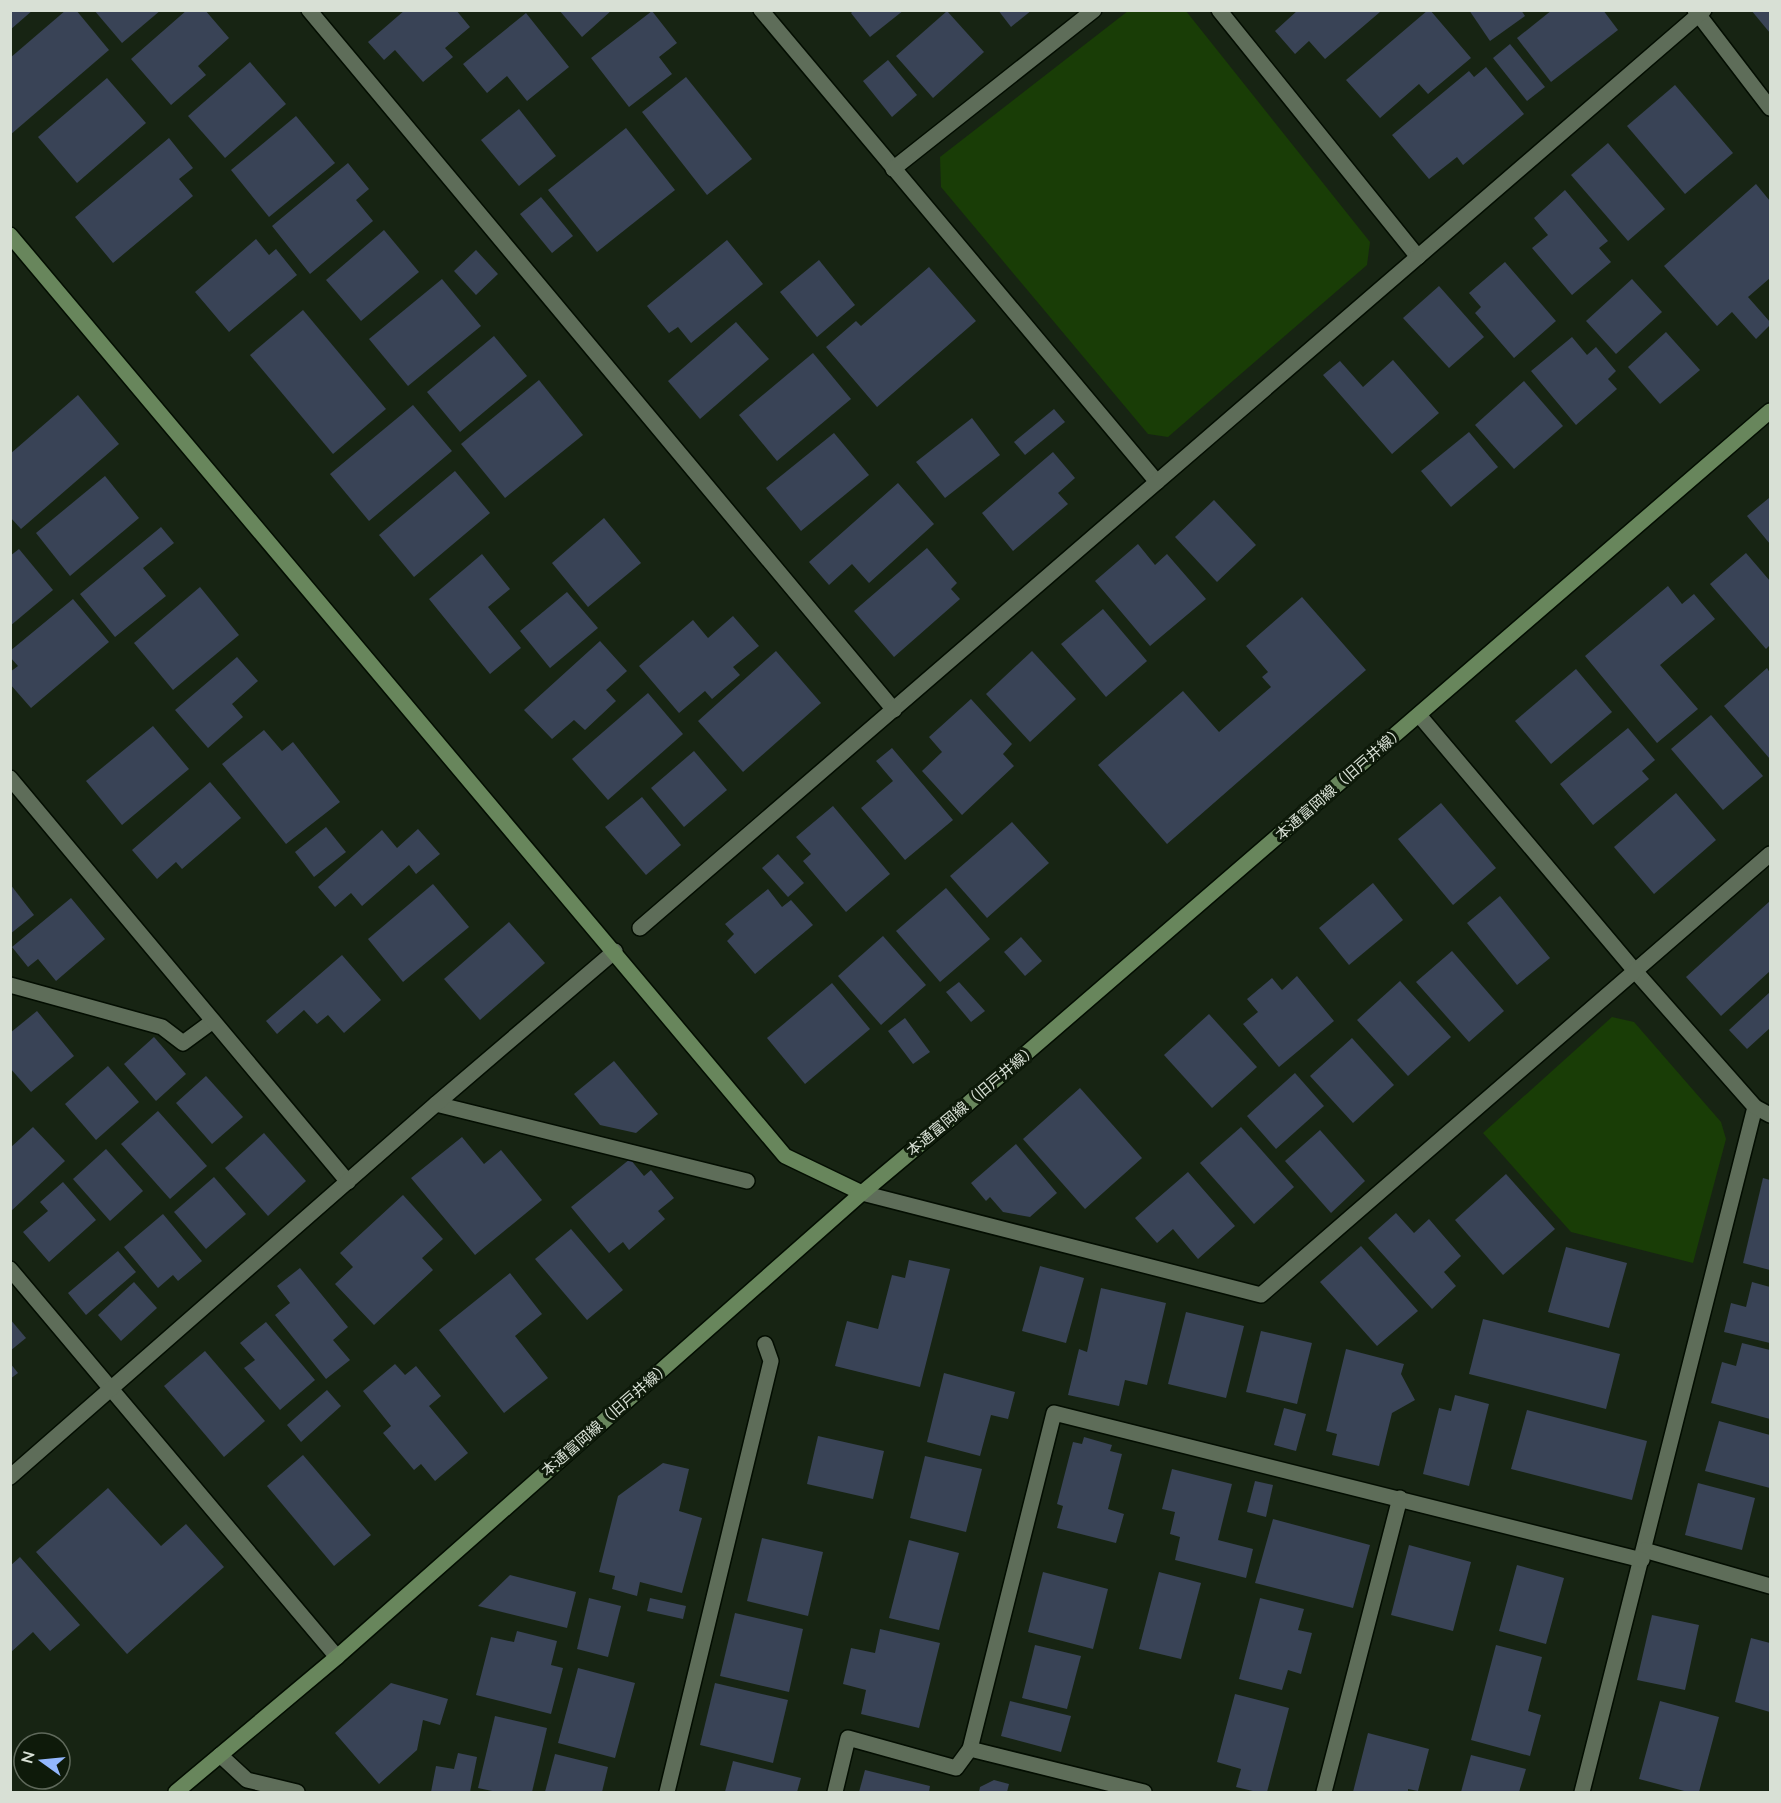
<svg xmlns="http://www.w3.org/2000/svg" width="1781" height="1803" font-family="'Nunito Sans','Noto Sans JP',sans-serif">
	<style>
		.green { fill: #193d06 }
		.building { fill: #394356 }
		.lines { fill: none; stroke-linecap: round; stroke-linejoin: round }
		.lane-casing { stroke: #030d01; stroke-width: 18 }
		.street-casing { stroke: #030d01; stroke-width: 18 }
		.secondary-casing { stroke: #030d01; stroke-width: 18 }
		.lane { stroke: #5e6d59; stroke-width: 15 }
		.street { stroke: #5e6d59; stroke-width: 15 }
		.secondary { stroke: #68865c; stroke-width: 15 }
		.labels { text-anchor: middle; stroke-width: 6; stroke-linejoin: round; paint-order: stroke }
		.street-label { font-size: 15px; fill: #d8e0d5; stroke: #0e1a0a }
	</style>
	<rect width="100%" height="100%" fill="#172413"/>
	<g class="green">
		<path d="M1128,11H1186L1370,242L1367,265L1168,437L1148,434L941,187L940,157Z"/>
		<path d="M1612,1017L1634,1022L1721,1122L1726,1139L1693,1263L1571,1232L1483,1133Z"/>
	</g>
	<g class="building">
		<path d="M10,10H33L10,30Z"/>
		<path d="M66,10H76L109,50L10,135V58Z"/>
		<path d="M94,10H161L122,43Z"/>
		<path d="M187,10H205L229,38L198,66L206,75L171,105L131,59Z"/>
		<path d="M405,10H456L470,27L445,48L453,57L423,82L395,50L384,60L368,42Z"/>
		<path d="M559,10H612L582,37Z"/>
		<path d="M854,10H904L870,37L851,13Z"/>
		<path d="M998,10H1032L1011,27Z"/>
		<path d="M1298,10H1379L1380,12L1325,59L1309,41L1295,54L1275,31Z"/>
		<path d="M1428,10H1430L1471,58L1428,94L1419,84L1380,118L1346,80Z"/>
		<path d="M1469,10H1521L1525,16L1490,41Z"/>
		<path d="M1552,10H1603L1618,30L1551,82L1517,38Z"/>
		<path d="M1751,10H1770V33Z"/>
		<path d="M652,11L677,43L659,57L672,74L629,107L591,58Z"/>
		<path d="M947,11L984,52L933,98L896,56Z"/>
		<path d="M526,13L569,67L527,101L507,76L487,93L463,64Z"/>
		<path d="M1510,44L1545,87L1527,101L1493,58Z"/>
		<path d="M888,60L917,95L892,117L863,81Z"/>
		<path d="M250,62L286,104L225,158L188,116Z"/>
		<path d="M1486,67L1524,114L1463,165L1457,157L1429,179L1392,135L1469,71L1474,77Z"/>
		<path d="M686,77L752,159L707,195L642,112Z"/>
		<path d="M107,78L146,123L77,183L38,137Z"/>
		<path d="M1675,85L1733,153L1685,194L1627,126Z"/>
		<path d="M519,109L556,156L519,186L481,140Z"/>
		<path d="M296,116L335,163L269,217L231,170Z"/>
		<path d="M626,128L675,190L597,252L548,190Z"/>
		<path d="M169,138L193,168L179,179L193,196L113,263L75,217Z"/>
		<path d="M1608,143L1665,209L1628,241L1571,175Z"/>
		<path d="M348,163L369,189L356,200L373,221L310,274L272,226Z"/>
		<path d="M1756,184L1770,201V278L1748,297L1770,322V325L1756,339L1732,312L1717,326L1664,266Z"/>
		<path d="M1565,190L1608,241L1599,248L1611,262L1572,295L1532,248L1548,235L1534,218Z"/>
		<path d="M541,197L573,236L552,253L520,214Z"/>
		<path d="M384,230L419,272L361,321L326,280Z"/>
		<path d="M256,239L269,255L276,249L297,275L229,332L195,292Z"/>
		<path d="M727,240L763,284L691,343L678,327L669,333L647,306Z"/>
		<path d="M476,250L498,274L476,295L454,271Z"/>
		<path d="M819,260L855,305L817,337L780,292Z"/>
		<path d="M1505,262L1556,321L1514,358L1475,313L1481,307L1469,293Z"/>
		<path d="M929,267L976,321L877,407L826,347L856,321L861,326Z"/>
		<path d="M442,279L481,326L408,386L369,339Z"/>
		<path d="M1632,279L1662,312L1616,354L1586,321Z"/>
		<path d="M1439,286L1484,337L1449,368L1403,318Z"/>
		<path d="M303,310L386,409L333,454L250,355Z"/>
		<path d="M736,322L769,359L700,419L668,381Z"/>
		<path d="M1666,332L1700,370L1660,404L1628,367Z"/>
		<path d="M494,336L527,376L460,432L427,392Z"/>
		<path d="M1572,337L1587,355L1596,347L1616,371L1608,379L1617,389L1576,425L1531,371Z"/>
		<path d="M813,353L851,399L777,461L739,415Z"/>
		<path d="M1393,360L1439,413L1392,454L1323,375L1340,361L1363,387Z"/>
		<path d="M539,380L583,435L505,498L461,444Z"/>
		<path d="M1524,381L1563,426L1514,469L1475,425Z"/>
		<path d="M78,395L119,444L21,529L10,517V454Z"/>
		<path d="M413,405L452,451L369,521L330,474Z"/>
		<path d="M1054,409L1065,422L1025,455L1014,442Z"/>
		<path d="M972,418L1000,455L945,498L916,462Z"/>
		<path d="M1469,432L1498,467L1451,507L1421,471Z"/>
		<path d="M834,433L869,475L801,531L766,488Z"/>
		<path d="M1053,452L1075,478L1058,493L1068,504L1013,551L982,513Z"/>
		<path d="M455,471L490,513L414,577L379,535Z"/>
		<path d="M105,476L139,518L70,576L36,533Z"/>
		<path d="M898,483L934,524L869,583L852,564L829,585L809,562Z"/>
		<path d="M1769,498L1770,501V544L1747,516Z"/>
		<path d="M1214,500L1256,545L1217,582L1175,537Z"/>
		<path d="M604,518L641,563L588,607L552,563Z"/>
		<path d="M161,527L174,543L143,568L166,596L115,637L80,594Z"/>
		<path d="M1138,544L1155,565L1167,554L1206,599L1150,646L1095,581Z"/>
		<path d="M927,548L957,583L951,589L960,599L894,657L854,611Z"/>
		<path d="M19,549L53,590L10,626V556Z"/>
		<path d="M1746,553L1770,581V645L1766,649L1710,584Z"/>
		<path d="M482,554L510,589L488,607L521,648L490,674L429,599Z"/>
		<path d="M1668,586L1682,604L1694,594L1715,619L1660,665L1698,709L1657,743L1585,656Z"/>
		<path d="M200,587L239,635L173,690L134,643Z"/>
		<path d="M567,592L598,628L550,668L520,631Z"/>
		<path d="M1302,597L1366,670L1167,844L1098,765L1183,691L1219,732L1271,687L1262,677L1268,672L1246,646Z"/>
		<path d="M73,599L109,642L31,708L10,684V672L18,666L10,657V651Z"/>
		<path d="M1103,609L1147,661L1106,697L1061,644Z"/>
		<path d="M733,616L759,646L733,667L740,675L712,699L705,691L679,713L639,666L693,620L708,638Z"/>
		<path d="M600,641L627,671L606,690L616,701L585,730L574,720L552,739L524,710Z"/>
		<path d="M776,651L821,703L743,772L698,721Z"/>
		<path d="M1032,651L1076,699L1030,742L986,694Z"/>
		<path d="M237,657L258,681L232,704L243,717L208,748L175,710Z"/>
		<path d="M1767,668L1770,673V759L1724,706Z"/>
		<path d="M1576,669L1612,712L1551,764L1515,721Z"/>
		<path d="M648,693L683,734L608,800L572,759Z"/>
		<path d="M971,699L1012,744L1003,754L1014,766L962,815L922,771L942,752L929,737Z"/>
		<path d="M1711,715L1763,776L1723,810L1671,749Z"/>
		<path d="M153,726L189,769L122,825L86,781Z"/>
		<path d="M1628,728L1655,760L1642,771L1649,779L1593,825L1560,784Z"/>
		<path d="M264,730L282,751L293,742L340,802L286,844L222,764Z"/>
		<path d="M892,748L953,820L905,860L861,808L893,781L876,761Z"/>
		<path d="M694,751L727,790L684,827L651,788Z"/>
		<path d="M210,782L241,818L182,869L176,862L157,879L132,850Z"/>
		<path d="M1676,793L1716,840L1654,894L1614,847Z"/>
		<path d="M642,797L681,845L646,875L605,827Z"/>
		<path d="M1441,803L1496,868L1453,905L1398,839Z"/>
		<path d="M833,806L890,874L846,912L803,861L811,854L796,837Z"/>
		<path d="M1012,822L1049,863L987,918L950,876Z"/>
		<path d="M326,827L346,852L314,877L295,852Z"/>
		<path d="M418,829L440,854L416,874L409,865L362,906L351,893L335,907L318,887L382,830L397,848Z"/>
		<path d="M778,854L804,883L788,897L762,868Z"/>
		<path d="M1373,883L1403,920L1349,965L1319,928Z"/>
		<path d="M10,884L34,915L10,934Z"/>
		<path d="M433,884L469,927L403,982L368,939Z"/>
		<path d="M946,888L990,939L940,982L896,931Z"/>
		<path d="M768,889L782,907L791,900L813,925L755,974L727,941L734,934L725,924Z"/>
		<path d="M1500,896L1550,958L1517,985L1467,923Z"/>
		<path d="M71,898L105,939L56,981L38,959L28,967L12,947Z"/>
		<path d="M1770,901V971L1721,1016L1686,977Z"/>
		<path d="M509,922L545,963L480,1020L444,979Z"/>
		<path d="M883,936L926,985L881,1025L838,976Z"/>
		<path d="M1021,937L1042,961L1025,976L1004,952Z"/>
		<path d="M1452,951L1504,1011L1469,1042L1416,982Z"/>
		<path d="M342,955L381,1000L344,1033L328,1015L317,1024L304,1010L277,1034L266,1021Z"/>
		<path d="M1297,976L1334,1021L1279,1067L1243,1024L1258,1012L1247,999L1272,978L1282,990Z"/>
		<path d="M1400,981L1451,1037L1408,1076L1357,1020Z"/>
		<path d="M959,982L985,1011L971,1022L946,992Z"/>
		<path d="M832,983L870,1029L805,1084L767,1038Z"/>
		<path d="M1770,992V1028L1747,1049L1729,1030Z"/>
		<path d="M37,1011L74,1056L31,1092L10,1068V1033Z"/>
		<path d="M1209,1014L1257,1067L1212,1108L1164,1055Z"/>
		<path d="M905,1018L930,1052L913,1064L888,1031Z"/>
		<path d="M154,1037L186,1074L156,1101L124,1064Z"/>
		<path d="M1352,1038L1394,1085L1353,1123L1310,1076Z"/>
		<path d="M614,1061L658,1114L636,1133L600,1125L574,1094Z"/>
		<path d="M108,1066L139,1102L96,1140L65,1104Z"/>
		<path d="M1295,1073L1324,1106L1276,1149L1247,1116Z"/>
		<path d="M206,1076L243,1117L212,1144L176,1103Z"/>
		<path d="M1080,1088L1142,1158L1085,1209L1023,1139Z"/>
		<path d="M158,1111L207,1166L170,1199L121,1144Z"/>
		<path d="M33,1127L65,1161L10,1212V1148Z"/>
		<path d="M1241,1127L1294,1187L1254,1224L1200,1163Z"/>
		<path d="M1320,1130L1365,1181L1331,1213L1285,1161Z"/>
		<path d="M264,1133L306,1181L268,1216L225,1168Z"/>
		<path d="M462,1137L484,1164L501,1150L542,1200L475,1255L411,1178Z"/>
		<path d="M1016,1144L1057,1193L1030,1217L1003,1212L990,1197L986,1201L971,1183Z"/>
		<path d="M106,1149L143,1191L110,1221L73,1179Z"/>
		<path d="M630,1159L644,1176L651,1170L674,1198L658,1211L665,1219L629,1250L623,1242L609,1253L571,1207Z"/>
		<path d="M1188,1172L1235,1226L1198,1259L1173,1229L1157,1243L1135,1218Z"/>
		<path d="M1506,1174L1555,1229L1503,1275L1455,1220Z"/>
		<path d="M214,1177L246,1214L206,1249L174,1212Z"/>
		<path d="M1763,1178L1770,1180V1270L1743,1263Z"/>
		<path d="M63,1182L96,1220L49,1262L23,1232L48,1211L40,1202Z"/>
		<path d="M403,1195L443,1239L422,1258L433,1270L374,1325L335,1284L353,1267L340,1253Z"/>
		<path d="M1396,1213L1414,1233L1429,1219L1461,1256L1444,1272L1456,1286L1432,1309L1368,1238Z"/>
		<path d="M163,1214L202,1261L178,1281L173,1275L158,1288L124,1247Z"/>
		<path d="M571,1229L623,1290L587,1320L535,1259Z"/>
		<path d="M1361,1246L1418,1311L1377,1346L1320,1282Z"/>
		<path d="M1566,1247L1627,1263L1609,1328L1548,1312Z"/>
		<path d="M118,1251L136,1272L86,1315L68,1293Z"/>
		<path d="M909,1260L950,1269L920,1387L835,1366L847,1321L878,1329L892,1275L905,1278Z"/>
		<path d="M1040,1266L1084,1278L1066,1343L1022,1331Z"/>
		<path d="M300,1268L348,1327L333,1340L350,1360L326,1379L275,1315L290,1303L277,1286Z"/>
		<path d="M510,1273L542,1314L515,1336L548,1378L504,1413L439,1330Z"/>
		<path d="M134,1282L157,1308L121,1341L98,1315Z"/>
		<path d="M1752,1282L1770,1287V1343L1724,1332L1731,1303L1746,1307Z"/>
		<path d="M1101,1288L1166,1303L1147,1385L1125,1380L1119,1406L1068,1395L1079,1349L1087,1352Z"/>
		<path d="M1186,1312L1244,1326L1226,1398L1168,1384Z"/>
		<path d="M10,1319L26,1338L10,1351Z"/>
		<path d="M1483,1319L1620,1354L1606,1409L1469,1374Z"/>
		<path d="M266,1322L315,1380L280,1410L244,1368L255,1360L240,1343Z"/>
		<path d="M1261,1331L1312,1343L1297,1404L1246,1392Z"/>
		<path d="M1742,1343L1770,1350V1419L1711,1403L1722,1362L1736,1366Z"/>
		<path d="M1346,1349L1404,1364L1401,1374L1415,1400L1392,1413L1379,1466L1332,1455L1337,1434L1326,1431Z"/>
		<path d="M205,1351L265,1421L224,1457L164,1386Z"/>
		<path d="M10,1363L18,1373L10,1379Z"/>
		<path d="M395,1364L405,1375L416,1366L441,1396L429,1406L468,1453L435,1481L421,1464L414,1470L383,1433L391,1426L363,1391Z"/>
		<path d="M944,1373L1015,1392L1008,1419L991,1415L980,1456L927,1442Z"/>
		<path d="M327,1390L341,1406L301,1442L287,1425Z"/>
		<path d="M1455,1395L1489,1404L1469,1486L1423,1474L1439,1408L1451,1411Z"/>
		<path d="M1284,1408L1306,1414L1296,1451L1274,1445Z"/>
		<path d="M1527,1410L1647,1441L1632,1500L1511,1469Z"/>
		<path d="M1719,1421L1770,1435V1488L1705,1471Z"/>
		<path d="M818,1436L884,1451L873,1499L807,1484Z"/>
		<path d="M1084,1437L1112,1445L1110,1451L1122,1454L1108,1509L1124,1514L1116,1543L1057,1528L1063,1506L1057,1504L1073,1442L1082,1444Z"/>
		<path d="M303,1455L371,1535L334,1566L267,1486Z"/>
		<path d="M925,1456L982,1469L966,1532L910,1518Z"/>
		<path d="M663,1463L689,1469L679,1511L702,1518L682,1593L640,1582L637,1596L612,1589L615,1576L599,1572L618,1496Z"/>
		<path d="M1172,1469L1232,1484L1218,1540L1253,1549L1246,1578L1175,1560L1180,1537L1170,1534L1175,1512L1162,1509Z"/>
		<path d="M1255,1481L1273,1485L1266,1517L1247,1512Z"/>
		<path d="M1698,1483L1755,1498L1742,1550L1685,1535Z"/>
		<path d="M108,1488L161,1546L186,1524L224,1567L127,1654L36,1552Z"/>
		<path d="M1273,1519L1370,1545L1353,1608L1255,1583Z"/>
		<path d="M762,1538L823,1552L808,1616L747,1601Z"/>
		<path d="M909,1540L959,1553L939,1630L889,1618Z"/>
		<path d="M1409,1545L1471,1562L1453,1631L1391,1615Z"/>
		<path d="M20,1557L80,1625L50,1651L33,1632L10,1653V1566Z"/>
		<path d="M1517,1565L1564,1578L1546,1644L1499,1631Z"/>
		<path d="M1043,1572L1108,1589L1093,1649L1028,1632Z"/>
		<path d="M1159,1572L1201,1583L1181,1659L1139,1649Z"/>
		<path d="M510,1575L576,1592L567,1628L478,1606Z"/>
		<path d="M589,1598L621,1606L608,1657L577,1649Z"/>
		<path d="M650,1598L686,1606L683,1619L647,1611Z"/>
		<path d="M1260,1598L1304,1609L1298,1630L1312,1633L1301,1674L1288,1670L1282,1690L1239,1679Z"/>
		<path d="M735,1613L803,1629L789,1692L720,1676Z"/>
		<path d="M1652,1615L1699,1625L1685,1690L1637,1680Z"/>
		<path d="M880,1629L940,1643L919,1728L861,1714L866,1690L843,1684L851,1648L875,1653Z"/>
		<path d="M517,1631L557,1641L551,1665L563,1668L551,1714L476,1695L491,1637L514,1642Z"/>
		<path d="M1751,1638L1770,1643V1712L1735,1702Z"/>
		<path d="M1035,1645L1081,1656L1067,1709L1022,1698Z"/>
		<path d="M1496,1645L1542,1657L1528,1711L1541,1715L1530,1756L1471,1740Z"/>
		<path d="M578,1668L635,1683L615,1758L558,1743Z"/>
		<path d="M391,1683L448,1699L440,1725L423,1720L417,1750L379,1784L335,1733Z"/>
		<path d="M715,1683L788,1700L773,1763L700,1745Z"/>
		<path d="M1235,1694L1289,1708L1267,1792H1257L1236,1787L1241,1769L1217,1762Z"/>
		<path d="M1010,1701L1071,1716L1061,1752L1001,1736Z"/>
		<path d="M1660,1701L1719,1717L1699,1792H1688L1639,1779Z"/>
		<path d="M495,1716L547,1728L532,1792H497L478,1788Z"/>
		<path d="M1368,1733L1429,1749L1418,1791L1408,1789V1792H1353Z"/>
		<path d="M458,1753L477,1757L470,1792H431L436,1766L454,1769Z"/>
		<path d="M555,1754L608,1767L602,1792H545Z"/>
		<path d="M1471,1755L1526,1769L1519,1792H1461Z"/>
		<path d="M733,1761L801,1778L797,1792H725Z"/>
		<path d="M865,1770L930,1786L929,1792H859Z"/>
		<path d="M994,1780L1009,1784L1007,1792H979L980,1787Z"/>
	</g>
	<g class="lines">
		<g class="lane-casing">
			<path id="lane" d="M10,985L162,1027L183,1043L213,1021"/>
		</g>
		<g class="street-casing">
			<g id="street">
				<path d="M309,10L894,710"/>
				<path d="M761,10L1157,482"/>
				<path d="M1219,10L1418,257"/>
				<path d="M1695,10L1770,108"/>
				<path d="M893,169L1094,10"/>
				<path d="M1419,715L1635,971L1755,1107L1582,1792"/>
				<path d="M10,778L348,1182"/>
				<path d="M640,928L1704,10"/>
				<path d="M436,1104L747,1181"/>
				<path d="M1755,1107L1770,1115"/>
				<path d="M862,1193L1261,1295L1770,854"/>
				<path d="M10,1269L337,1657"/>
				<path d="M10,1477L436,1104L615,951"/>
				<path d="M1644,1550L1770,1586"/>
				<path d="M970,1749L1054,1413L1642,1560"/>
				<path d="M220,1755L247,1780L297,1792"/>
				<path d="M667,1792L771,1361L765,1344"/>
				<path d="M835,1792L848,1738L956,1768L970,1749L1144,1792"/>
				<path d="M1324,1792L1400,1498"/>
			</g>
		</g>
		<g class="secondary-casing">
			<g id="secondary">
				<path d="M10,235L785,1156L862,1193"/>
				<path d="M176,1792L337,1657L862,1193L949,1120L1770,411"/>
			</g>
		</g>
		<use href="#lane" class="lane"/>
		<use href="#street" class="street"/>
		<use href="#secondary" class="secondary"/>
	</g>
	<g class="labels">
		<g class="street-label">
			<text transform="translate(1340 783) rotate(-41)" y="5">本通富岡線（旧戸井線）</text>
			<text transform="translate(972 1100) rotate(-40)" y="5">本通富岡線（旧戸井線）</text>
			<text transform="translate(606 1419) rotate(-41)" y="5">本通富岡線（旧戸井線）</text>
		</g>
	</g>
	<rect width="1781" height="1803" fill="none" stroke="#d8e0d5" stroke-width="24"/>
	<g transform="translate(42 1761) rotate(285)"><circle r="28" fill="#0e1a0a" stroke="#5f695b" stroke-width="1.5"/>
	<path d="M0-4.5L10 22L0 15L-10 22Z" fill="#93b7fd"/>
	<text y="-9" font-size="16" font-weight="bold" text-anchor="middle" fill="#d8e0d5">N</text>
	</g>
</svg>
